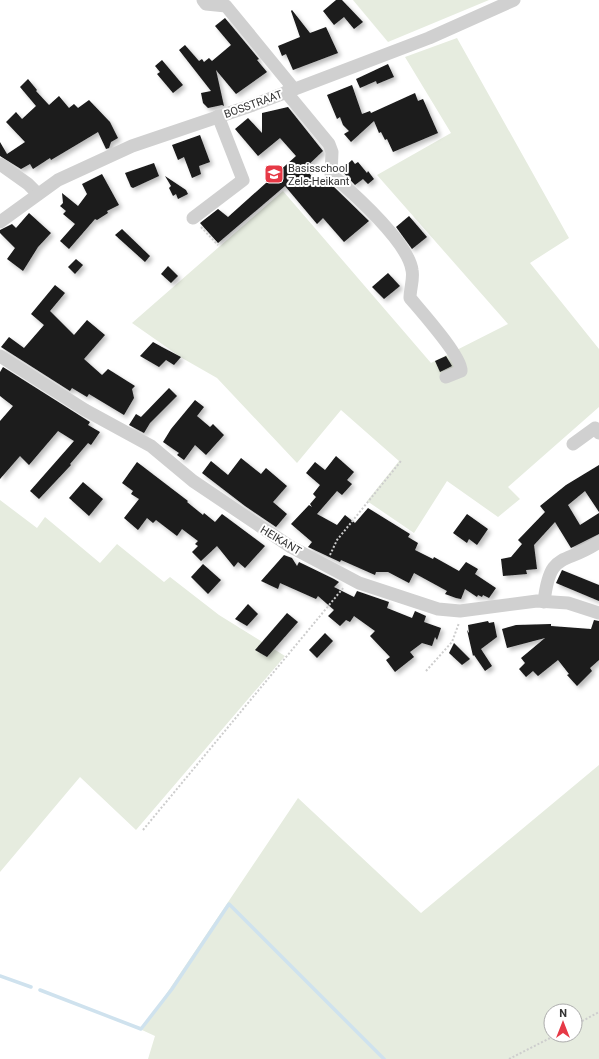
<svg xmlns="http://www.w3.org/2000/svg" width="599" height="1059" font-family="Roboto,sans-serif">
	<style>
		.green { fill: #e6ecdf; fill-rule: evenodd }
		.lines { fill: none; stroke-linecap: round; stroke-linejoin: round }
		.stream { stroke: #cfe2ee; stroke-width: 3.5 }
		.building { fill: #1a1a1a; filter: url(#shadow) }
		.path { stroke: #cdcdcd; stroke-width: 2; stroke-dasharray: 2 2; stroke-linecap: butt }
		.minor { stroke: #d0d0d0; stroke-width: 13 }
		.labels { text-anchor: middle; stroke-width: 4; stroke-linejoin: round; paint-order: stroke }
		.street-label { font-size: 11px; fill: #333; stroke: #fff }
		.poi-label { font-size: 11px; fill: #333; stroke: #fff; text-anchor: start }
	</style>
	<defs>
		<filter id="shadow"><feDropShadow dx="3" dy="3" stdDeviation="2" flood-color="#0004"/></filter>
	</defs>
	<rect width="100%" height="100%" fill="#fff"/>
	<g class="green">
		<path d="M353,0H489L388,42Z"/>
		<path d="M457,38L569,238L530,263L599,349V407L508,487L520,499L498,517L447,481L414,533L367,501L399,461L341,410L297,463L217,378L182,358L132,323L283,191L431,363L508,324L377,175L451,133L405,57Z"/>
		<path d="M0,500L37,528L45,517L100,563L117,544L164,582L170,577L219,615L285,656L136,830L80,777L0,872Z"/>
		<path d="M599,765V1059H148L155,1036L142,1030L298,798L421,913ZM551,1011H575V1035H551Z"/>
	</g>
	<g class="lines">
		<g class="stream">
			<path d="M0,976L31,987"/>
			<path d="M40,990L141,1029L172,989L229,904L384,1059"/>
		</g>
	</g>
	<g class="building">
		<path d="M336,0H342L363,22L354,29L344,17L334,25L323,11Z"/>
		<path d="M292,10L310,33L326,27L338,53L293,70L286,54L282,56L278,46L300,37L291,11Z"/>
		<path d="M225,18L259,59L257,60L267,72L236,94L216,70L224,106L222,105L208,108L203,103L201,93L211,91L179,50L185,45L199,61L202,59L204,62L209,58L212,61L231,45L215,26Z"/>
		<path d="M162,60L183,85L173,93L157,74L160,72L155,66Z"/>
		<path d="M388,64L394,77L377,84L376,81L360,88L356,79Z"/>
		<path d="M28,79L37,90L36,91L49,105L59,96L69,108L74,104L78,108L89,100L110,122L118,138L111,142L109,148L106,149L98,132L51,160L50,158L33,169L30,164L21,169L0,156V142L7,154L25,142L6,122L16,112L22,119L36,106L20,87Z"/>
		<path d="M352,85L362,114L370,111L371,113L415,93L418,101L423,99L438,133L393,152L387,139L385,140L381,132L379,133L374,121L351,142L344,134L349,131L343,125L340,117L337,119L327,95Z"/>
		<path d="M288,107L323,151L305,168L317,183L322,178L330,187L332,185L369,221L344,242L323,218L317,224L285,186L218,243L200,223L218,209L228,217L296,156L280,138L258,156L235,129L248,118L262,133V113Z"/>
		<path d="M200,135L210,162L199,166L201,174L192,178L184,157L178,160L172,145Z"/>
		<path d="M352,160L355,164L358,162L367,173L368,171L374,179L368,184L363,179L355,185L341,170Z"/>
		<path d="M154,163L159,176L133,188L131,187L125,173Z"/>
		<path d="M102,174L119,205L107,211L108,213L97,220L95,219L69,249L60,241L75,224L63,214L66,211L60,206L63,203L62,193L78,206L87,194L82,184Z"/>
		<path d="M165,176L186,190L188,194L178,199L176,194L173,196L169,188L171,186Z"/>
		<path d="M29,213L51,233L38,247L23,271L7,259L15,248L0,233V230L12,224L16,228Z"/>
		<path d="M409,216L427,237L412,249L396,227Z"/>
		<path d="M122,229L150,256L145,262L115,235Z"/>
		<path d="M76,259L83,265L75,274L68,267Z"/>
		<path d="M168,266L178,276L171,283L161,274Z"/>
		<path d="M388,273L400,286L384,299L372,287Z"/>
		<path d="M55,285L65,293L50,311L74,335L87,320L105,335L84,359L102,375L108,369L135,386L132,389L134,398L124,415L89,394L87,397L72,388L70,391L1,347L9,337L24,348L44,325L31,314Z"/>
		<path d="M153,342L162,347L181,357L174,365L166,360L159,367L140,356Z"/>
		<path d="M446,356L452,366L440,372L435,361Z"/>
		<path d="M3,367L90,422L88,425L100,432L91,445L88,443L70,464L71,465L39,499L30,491L74,441L58,431L29,465L20,456L0,479V421L13,406L0,396V372Z"/>
		<path d="M169,388L177,396L150,423L144,433L129,425L136,414L141,417Z"/>
		<path d="M195,400L204,407L197,416L210,427L213,424L224,435L206,455L195,445L184,460L177,455L179,453L163,442L171,429Z"/>
		<path d="M336,456L354,472L347,480L352,484L342,495L337,491L317,514L337,525L345,515L355,523L368,508L410,534L408,537L418,543L415,550L433,559L434,557L459,571L466,562L478,569L475,574L496,588L489,598L483,595L482,597L478,595L477,597L465,589L461,599L456,598L445,594L447,591L414,573L409,583L388,572H376L375,575L341,560L340,562L308,547L312,542L291,524L309,505L312,507L310,504L316,497L313,494L320,485L306,473L315,462L325,470Z"/>
		<path d="M241,458L261,474L266,468L287,486L273,502L287,514L276,527L245,506L202,473L211,461L228,475Z"/>
		<path d="M137,462L188,501L187,502L203,515L204,513L215,522L222,514L265,546L245,568L238,562L234,567L217,546L201,561L192,552L198,546L195,544L198,541L182,529L177,536L156,520L153,523L147,518L138,530L124,518L139,499L131,494L133,491L122,483Z"/>
		<path d="M599,465V512L585,491L568,505L580,525L599,513V534L571,548L555,522L534,545L537,569L526,570L527,574L503,576L501,559L511,557L522,544L518,540L545,512L540,506L566,485Z"/>
		<path d="M83,482L103,499L89,516L69,498Z"/>
		<path d="M467,514L488,529L477,545L469,539L467,543L453,533Z"/>
		<path d="M284,555L292,558L297,566L299,562L334,579L339,582L334,587L354,597L357,591L389,602L387,608L412,618L415,611L426,616L424,622L441,628L437,640L435,637L432,646L422,643L410,652L414,657L395,672L386,660L390,657L370,636L375,631L354,616L350,622L346,620L340,626L328,616L334,610L318,596L316,599L280,583L278,589L261,581Z"/>
		<path d="M203,564L221,580L208,594L191,577Z"/>
		<path d="M562,570L599,585V601L556,583Z"/>
		<path d="M248,604L258,614L247,626L235,619Z"/>
		<path d="M287,613L298,622L267,657L255,650Z"/>
		<path d="M594,620L599,621V660L590,668L592,671L577,686L567,675L569,674L558,660L538,676L533,671L526,677L519,669L525,663L521,658L545,638L507,648L502,629L516,625L551,624V626L591,629Z"/>
		<path d="M488,621L489,623L494,622L497,637L481,649L492,666L485,671L474,655L473,656L467,630L469,633L468,625Z"/>
		<path d="M325,633L333,641L317,658L309,650Z"/>
		<path d="M454,643L470,659L462,665L449,653Z"/>
	</g>
	<g class="lines">
		<g class="path">
			<path d="M201,227L218,245"/>
			<path d="M330,555L337,540L401,461"/>
			<path d="M426,671L452,642L459,623"/>
			<path d="M143,830L344,587"/>
			<path d="M575,1025L599,1012"/>
			<path d="M509,1059L556,1035"/>
		</g>
		<g class="minor">
			<path d="M203,0L206,4L226,6L294,89"/>
			<path d="M286,92L329,144L332,152L331,174C353,193 408,242 412,270C414,278 410,289 410,298C420,310 463,358 461,371L446,377"/>
			<path d="M0,164L28,184L38,194"/>
			<path d="M193,218L243,180L218,116"/>
			<path d="M0,222L58,180L132,146L253,105L429,38L514,0"/>
			<path d="M0,356L85,410L151,446L193,481L291,547L359,583L438,609L460,611L537,601L568,603L599,613"/>
			<path d="M573,444L595,428L599,433"/>
			<path d="M544,602C550,549 564,566 599,542"/>
		</g>
	</g>
	<defs>
		<g id="school-square" transform="scale(1)"><rect x="-9" y="-9" width="18" height="18" rx="4" fill="#e63946" stroke="#fff"/><path d="M0-5L7-2L0 1L-7-2ZM-4 1L0 2.5L4 1V4Q0 6-4 4Z" fill="#fff"/></g>
	</defs>
	<g fill-rule="evenodd">
		<use href="#school-square" x="274" y="174"/>
	</g>
	<g class="labels">
		<g class="street-label">
			<text transform="translate(253 104) rotate(-20)" y="4">BOSSTRAAT</text>
			<text transform="translate(281 540) rotate(31)" y="4">HEIKANT</text>
		</g>
		<g class="poi-label">
			<text x="288" y="172">Basisschool<tspan x="288" dy="13">Zele-Heikant</tspan></text>
		</g>
	</g>
	<g transform="translate(563 1023)"><circle r="19" fill="#ffffff" stroke="#adadad"/>
	<path d="M0-3L7 15L0 10L-7 15Z" fill="#e63946"/>
	<text y="-6" font-size="11" font-weight="bold" text-anchor="middle" fill="#333333">N</text>
	</g>
</svg>
